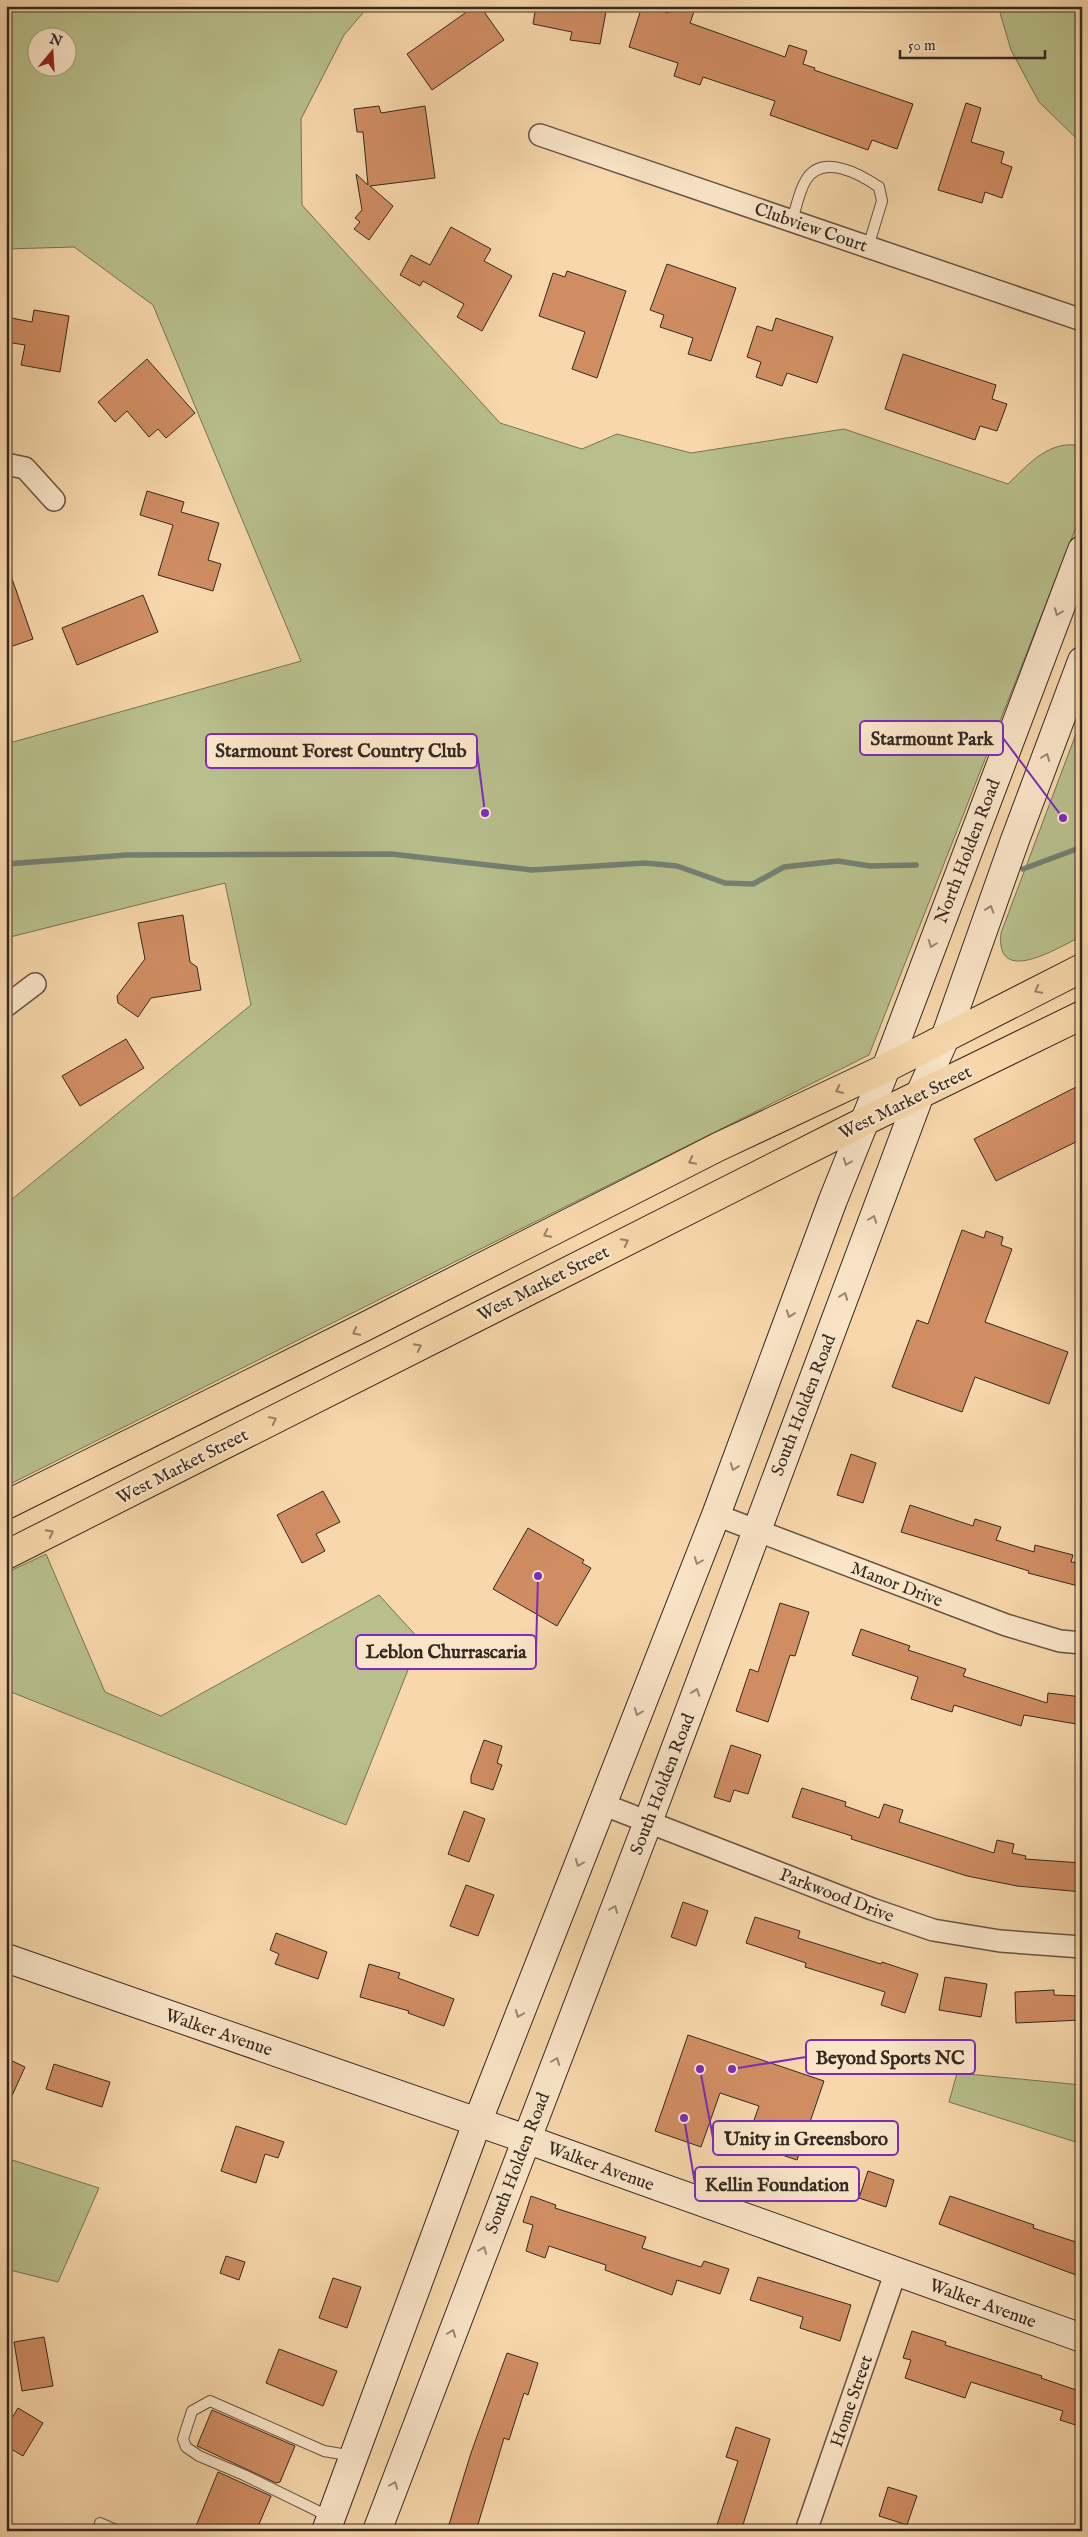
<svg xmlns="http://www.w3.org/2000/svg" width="1088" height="2537" font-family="'IM FELL English',serif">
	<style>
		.green { fill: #b8bf8c; stroke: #767457; fill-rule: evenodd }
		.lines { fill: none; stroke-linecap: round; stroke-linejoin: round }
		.stream { stroke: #738072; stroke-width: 5.5 }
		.building { fill: #d08d62; stroke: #342922 }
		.lane-casing { stroke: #655444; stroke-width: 12 }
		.street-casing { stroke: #655444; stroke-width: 24 }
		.secondary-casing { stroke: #342922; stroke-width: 30 }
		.primary-casing { stroke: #342922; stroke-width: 30 }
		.lane { stroke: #fae5c8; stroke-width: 10 }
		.street { stroke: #fae5c8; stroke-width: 21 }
		.secondary { stroke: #fae5c8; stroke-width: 28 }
		.primary { stroke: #f7d7ab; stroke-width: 28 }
		.oneway { stroke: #978775 }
		.oneway2 { stroke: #968066 }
		.labels { text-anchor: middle; stroke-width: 4.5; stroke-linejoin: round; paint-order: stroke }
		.street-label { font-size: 18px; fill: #342922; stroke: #fae5c8 }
		.leader { fill: none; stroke: #7b2cbf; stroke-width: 2 }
		.callout-dot { fill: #7b2cbf; stroke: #fae5c8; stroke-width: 2 }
		.callout { fill: #fae5c8; stroke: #7b2cbf; stroke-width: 2 }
		.callout-label { font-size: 19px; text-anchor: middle; font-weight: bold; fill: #342922 }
	</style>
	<rect width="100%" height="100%" fill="#f7d7ab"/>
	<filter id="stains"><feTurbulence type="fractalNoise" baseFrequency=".004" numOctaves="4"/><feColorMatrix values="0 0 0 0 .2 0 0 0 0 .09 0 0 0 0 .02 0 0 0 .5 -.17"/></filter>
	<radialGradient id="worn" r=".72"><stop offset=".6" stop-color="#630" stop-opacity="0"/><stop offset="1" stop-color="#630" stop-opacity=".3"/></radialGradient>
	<g class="green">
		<path d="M6,6H369L344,35L301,119L302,205L500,423L582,449L617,434L691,453L844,429L1008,484C1029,464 1049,439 1082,446V512L869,1055L6,1486V1204L251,1005L225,883L6,938V744L301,661L153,305L74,247L6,249ZM38,38H68V68H38Z"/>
		<path d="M998,6H1082V140L1076,138L1039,102L1011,50Z"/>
		<path d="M1082,718V936C1059,947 995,988 1001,933Z"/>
		<path d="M46,1554L105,1692L161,1716L379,1595L420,1640L346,1825L6,1690V1573Z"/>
		<path d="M957,2073L1082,2085V2144L949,2102Z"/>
		<path d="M6,2158L99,2188L58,2282L6,2269Z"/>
	</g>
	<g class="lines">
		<g class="stream">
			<path d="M6,864L127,855L391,854L532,870L645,863L677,866L725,883L753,884L784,867L838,861L870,866L916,865"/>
			<path d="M1023,869L1082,847"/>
		</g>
	</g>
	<g class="building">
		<path d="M475,6H480L504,40L432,90L407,54Z"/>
		<path d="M536,6H607L600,44L570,40L572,32L533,24Z"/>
		<path d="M642,6L668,13L670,6H696L690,23L785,57L789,45L807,51L803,64L815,68L814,70L913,104L897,149L872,140L868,150L770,115L775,101L703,77L700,85L674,76L678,63L629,47Z"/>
		<path d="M966,103L981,108L971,142L1004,152L1001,163L1012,167L1002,198L985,192L982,203L938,190Z"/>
		<path d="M379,106L381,113L425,106L435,178L370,186L393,206L369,240L354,229L360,222L355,218L362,210L356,174L368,185L363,132H357L354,109Z"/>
		<path d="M451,227L491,249L484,261L512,276L482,331L457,317L464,304L423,281L420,286L400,275L411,255L430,265Z"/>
		<path d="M667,264L736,288L711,361L688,354L693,338L660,327L664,315L650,310Z"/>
		<path d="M567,271L626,291L597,378L572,369L585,332L539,316L553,273L565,277Z"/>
		<path d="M34,310L69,316L60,372L21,365L25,345L6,342V317L32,322Z"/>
		<path d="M776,318L833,337L817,383L787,373L782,386L756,377L761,362L747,357L757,326L772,331Z"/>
		<path d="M903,354L996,385L992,399L1007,404L997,431L980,426L975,440L885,409Z"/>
		<path d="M147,359L195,413L166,438L158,429L149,437L127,411L115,422L98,402Z"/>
		<path d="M147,491L184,502L181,512L219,523L208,560L221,564L213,591L158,575L173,525L140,515Z"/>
		<path d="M9,570L33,639L10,647L6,636V571Z"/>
		<path d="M143,595L158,632L77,665L62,628Z"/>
		<path d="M183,915L190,962L197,967L201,990L151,998L138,1017L118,1003L117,996L145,959L138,923Z"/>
		<path d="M126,1039L144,1068L80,1106L62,1076Z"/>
		<path d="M1082,1084V1139L996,1181L974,1139Z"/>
		<path d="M962,1230L984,1238L986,1231L1003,1237L1001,1245L1012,1249L985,1322L1068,1352L1049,1404L975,1377L962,1412L892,1387L917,1320L928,1324Z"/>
		<path d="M851,1454L876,1463L863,1503L837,1495Z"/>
		<path d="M323,1491L340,1522L316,1534L325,1551L302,1563L277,1515Z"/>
		<path d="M910,1505L973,1526L975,1519L1001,1527L996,1540L1034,1552L1035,1545L1073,1555L1071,1562L1082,1563V1587L1028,1573L1029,1571L901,1532Z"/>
		<path d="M528,1528L584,1560L582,1563L591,1568L557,1626L493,1589Z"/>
		<path d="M780,1603L809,1612L795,1656L790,1655L768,1722L736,1711L750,1669L758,1672Z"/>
		<path d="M861,1629L910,1646L908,1650L966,1669L963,1676L1047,1703L1048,1693L1082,1697V1725L1024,1715L1021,1726L954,1705L952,1712L911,1699L918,1677L852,1655Z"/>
		<path d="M484,1740L502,1746L497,1763L502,1765L493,1790L471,1783V1776Z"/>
		<path d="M731,1745L761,1755L748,1794L734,1790L730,1802L714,1797Z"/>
		<path d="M802,1788L846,1802L845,1806L879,1818L884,1804L903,1810L899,1822L994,1853L997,1840L1014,1844L1012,1853L1026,1856L1025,1859L1082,1863V1892L1017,1886L967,1876L851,1839L852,1836L792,1817Z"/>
		<path d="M464,1811L485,1819L469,1862L448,1854Z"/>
		<path d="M466,1885L494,1895L478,1936L450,1926Z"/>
		<path d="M683,1902L708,1911L696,1946L671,1937Z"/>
		<path d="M755,1917L800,1931L798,1938L881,1964L882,1962L918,1974L905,2013L881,2005L885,1992L805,1967L806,1963L746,1943Z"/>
		<path d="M276,1933L327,1952L318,1979L275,1964L279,1954L270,1950Z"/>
		<path d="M369,1964L400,1973L398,1978L454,1999L444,2026L408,2013L409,2011L360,1997Z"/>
		<path d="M945,1977L987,1984L981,2017L939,2010Z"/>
		<path d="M1054,1990V1995L1082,1996V2020L1016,2023L1015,1992Z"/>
		<path d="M688,2035L824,2081L797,2160L746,2143L759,2106L720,2093L701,2147L655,2131Z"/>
		<path d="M6,2058L25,2067L6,2109Z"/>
		<path d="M54,2064L110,2082L102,2107L46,2089Z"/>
		<path d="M236,2126L284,2142L278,2158L265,2154L256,2183L221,2171Z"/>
		<path d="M868,2171L894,2180L886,2207L859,2198Z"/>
		<path d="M531,2196L556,2205L555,2208L646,2237L642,2248L701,2267L704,2261L729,2269L720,2294L677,2280L672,2295L605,2270L606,2265L549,2246L545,2258L526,2251L533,2225L523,2222Z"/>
		<path d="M950,2196L1034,2225L1033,2228L1082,2244V2256L1076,2275L939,2224Z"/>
		<path d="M226,2256L245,2262L239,2280L220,2273Z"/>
		<path d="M758,2277L851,2305L840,2341L800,2328L803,2317L750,2300Z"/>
		<path d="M333,2278L361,2287L347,2328L319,2318Z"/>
		<path d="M912,2331L946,2342L945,2345L1042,2376L1041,2378L1082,2392V2427L1060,2420L1063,2411L971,2382L965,2398L905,2378L911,2360L903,2358Z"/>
		<path d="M44,2337L53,2386L22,2391L14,2342Z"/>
		<path d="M279,2349L337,2371L323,2406L266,2383Z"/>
		<path d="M507,2353L538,2363L528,2395L524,2393L509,2440L504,2438L476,2531H447L471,2453Z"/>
		<path d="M18,2408L43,2423L23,2456L6,2446V2428Z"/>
		<path d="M212,2410L295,2446L280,2482L276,2483L197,2446Z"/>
		<path d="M736,2427L770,2439L741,2531H715L738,2461L726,2457Z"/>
		<path d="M218,2472L271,2496L256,2531H208L196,2526Z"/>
		<path d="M888,2487L917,2496L907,2525L879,2516Z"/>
	</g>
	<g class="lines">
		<g class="lane-casing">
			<g id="lane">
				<path d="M792,221C796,208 799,191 806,180C822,153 860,174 879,187L882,201L868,247"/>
				<path d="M330,2517L244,2475L199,2456L186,2447L183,2439L192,2411L210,2401L324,2451L353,2456"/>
				<path d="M100,2523L118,2531"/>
			</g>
		</g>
		<g class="street-casing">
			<g id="street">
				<path d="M540,135L1082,320"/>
				<path d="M6,464L25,468L54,500"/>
				<path d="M6,1006L35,984"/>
				<path d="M716,1515L1006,1625L1060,1641L1082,1643"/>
				<path d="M602,1804L872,1909L933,1930L1000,1941L1082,1947"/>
				<path d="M806,2531L896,2271"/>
			</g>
		</g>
		<g class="secondary-casing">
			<g id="secondary">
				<path d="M6,1958L526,2139L1082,2338"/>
				<path d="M326,2531L477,2123L716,1515L833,1200L886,1068L1082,550"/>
				<path d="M377,2531L648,1822L920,1094L945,1038L1015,840L1082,661"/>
			</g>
		</g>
		<g class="primary-casing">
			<g id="primary">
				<path d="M6,1505L364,1327L718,1147L886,1068L1082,968"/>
				<path d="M6,1555L863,1122L1082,1015"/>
			</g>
		</g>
		<use href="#lane" class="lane"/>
		<use href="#street" class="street"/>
		<use href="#secondary" class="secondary"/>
		<use href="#primary" class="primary"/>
	</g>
	<defs><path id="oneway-chevron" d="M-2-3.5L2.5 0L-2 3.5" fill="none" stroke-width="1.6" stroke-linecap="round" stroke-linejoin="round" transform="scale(1.25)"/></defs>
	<g class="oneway">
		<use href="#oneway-chevron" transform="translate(1058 612) rotate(111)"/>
		<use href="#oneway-chevron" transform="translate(1046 757) rotate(-69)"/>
		<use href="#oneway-chevron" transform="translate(990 909) rotate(-71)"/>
		<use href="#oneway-chevron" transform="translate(932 944) rotate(111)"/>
		<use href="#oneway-chevron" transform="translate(847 1162) rotate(111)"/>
		<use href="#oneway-chevron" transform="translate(873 1219) rotate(-69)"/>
		<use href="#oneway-chevron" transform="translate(844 1296) rotate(-69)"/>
		<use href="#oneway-chevron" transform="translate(790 1314) rotate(110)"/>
		<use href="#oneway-chevron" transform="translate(734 1467) rotate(110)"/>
		<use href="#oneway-chevron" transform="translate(698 1561) rotate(111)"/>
		<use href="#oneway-chevron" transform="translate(696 1692) rotate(-70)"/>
		<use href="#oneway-chevron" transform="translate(638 1712) rotate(111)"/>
		<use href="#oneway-chevron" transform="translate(579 1863) rotate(112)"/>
		<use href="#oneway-chevron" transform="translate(614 1909) rotate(-69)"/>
		<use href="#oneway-chevron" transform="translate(519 2014) rotate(112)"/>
		<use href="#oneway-chevron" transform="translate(556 2061) rotate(-69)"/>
		<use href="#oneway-chevron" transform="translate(483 2250) rotate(-69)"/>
		<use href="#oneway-chevron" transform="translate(452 2333) rotate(-69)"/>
		<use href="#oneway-chevron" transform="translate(394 2485) rotate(-69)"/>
	</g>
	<g class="oneway2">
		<use href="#oneway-chevron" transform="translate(1038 990) rotate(153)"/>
		<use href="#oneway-chevron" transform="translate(839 1090) rotate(155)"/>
		<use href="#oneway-chevron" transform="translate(692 1161) rotate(153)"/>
		<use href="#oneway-chevron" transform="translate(547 1234) rotate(153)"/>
		<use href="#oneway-chevron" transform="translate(625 1242) rotate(-27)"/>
		<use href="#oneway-chevron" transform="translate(356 1332) rotate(153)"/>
		<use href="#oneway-chevron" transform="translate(418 1347) rotate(-27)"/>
		<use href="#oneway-chevron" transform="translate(273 1420) rotate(-27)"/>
		<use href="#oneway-chevron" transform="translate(50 1533) rotate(-27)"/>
	</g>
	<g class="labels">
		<g class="street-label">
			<text transform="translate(811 227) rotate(19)" y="6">Clubview Court</text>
			<text transform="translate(967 851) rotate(-69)" y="6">North Holden Road</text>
			<text transform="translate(905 1102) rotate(-26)" y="6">West Market Street</text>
			<text transform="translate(543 1283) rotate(-27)" y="6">West Market Street</text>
			<text transform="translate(803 1405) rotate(-69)" y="6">South Holden Road</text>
			<text transform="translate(182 1466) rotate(-27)" y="6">West Market Street</text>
			<text transform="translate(897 1584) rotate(21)" y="6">Manor Drive</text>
			<text transform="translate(662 1784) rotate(-69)" y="6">South Holden Road</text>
			<text transform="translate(837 1895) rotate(21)" y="6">Parkwood Drive</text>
			<text transform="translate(219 2032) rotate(19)" y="6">Walker Avenue</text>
			<text transform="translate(517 2163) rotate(-69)" y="6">South Holden Road</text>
			<text transform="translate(601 2166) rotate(20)" y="6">Walker Avenue</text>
			<text transform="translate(983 2303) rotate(20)" y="6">Walker Avenue</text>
			<text transform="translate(851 2401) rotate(-71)" y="6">Home Street</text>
		</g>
	</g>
	<path class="leader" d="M1063 818L1003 738M485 813L477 751M538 1576L536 1652M732 2069L806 2057M700 2069L713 2138M684 2118L695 2184"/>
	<g class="callout-dot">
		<circle cx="1063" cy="818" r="5"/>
		<circle cx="485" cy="813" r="5"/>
		<circle cx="538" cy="1576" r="5"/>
		<circle cx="732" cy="2069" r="5"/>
		<circle cx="700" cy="2069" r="5"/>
		<circle cx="684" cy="2118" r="5"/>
	</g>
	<g class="callout">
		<rect x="860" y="721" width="143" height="34" rx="5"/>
		<rect x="206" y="734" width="271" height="34" rx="5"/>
		<rect x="356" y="1635" width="180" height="34" rx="5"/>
		<rect x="806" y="2040" width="169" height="34" rx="5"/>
		<rect x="713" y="2121" width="185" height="34" rx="5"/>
		<rect x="695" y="2167" width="164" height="34" rx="5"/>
	</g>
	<g class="callout-label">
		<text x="932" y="745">Starmount Park</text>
		<text x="341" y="757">Starmount Forest Country Club</text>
		<text x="446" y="1658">Leblon Churrascaria</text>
		<text x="890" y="2064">Beyond Sports NC</text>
		<text x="806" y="2145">Unity in Greensboro</text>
		<text x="777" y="2191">Kellin Foundation</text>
	</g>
	<rect width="1088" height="2537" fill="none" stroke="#f7d7ab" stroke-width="25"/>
	<rect x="8" y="8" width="1073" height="2522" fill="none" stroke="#342922" stroke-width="2.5"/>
	<rect x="12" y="12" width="1063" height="2512" fill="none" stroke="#342922"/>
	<g transform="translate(52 52) rotate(18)"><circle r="24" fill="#fae5c8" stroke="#ab9a86"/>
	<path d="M0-4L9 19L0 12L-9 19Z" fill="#8f2418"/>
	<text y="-8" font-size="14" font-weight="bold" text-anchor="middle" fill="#342922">N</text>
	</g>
	<path d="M900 50v8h145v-8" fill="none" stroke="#342922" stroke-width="2.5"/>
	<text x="908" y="50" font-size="15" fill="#342922" stroke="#fae5c8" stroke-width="4" paint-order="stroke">50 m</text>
	<rect width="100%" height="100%" filter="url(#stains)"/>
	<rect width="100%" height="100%" fill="url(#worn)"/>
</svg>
